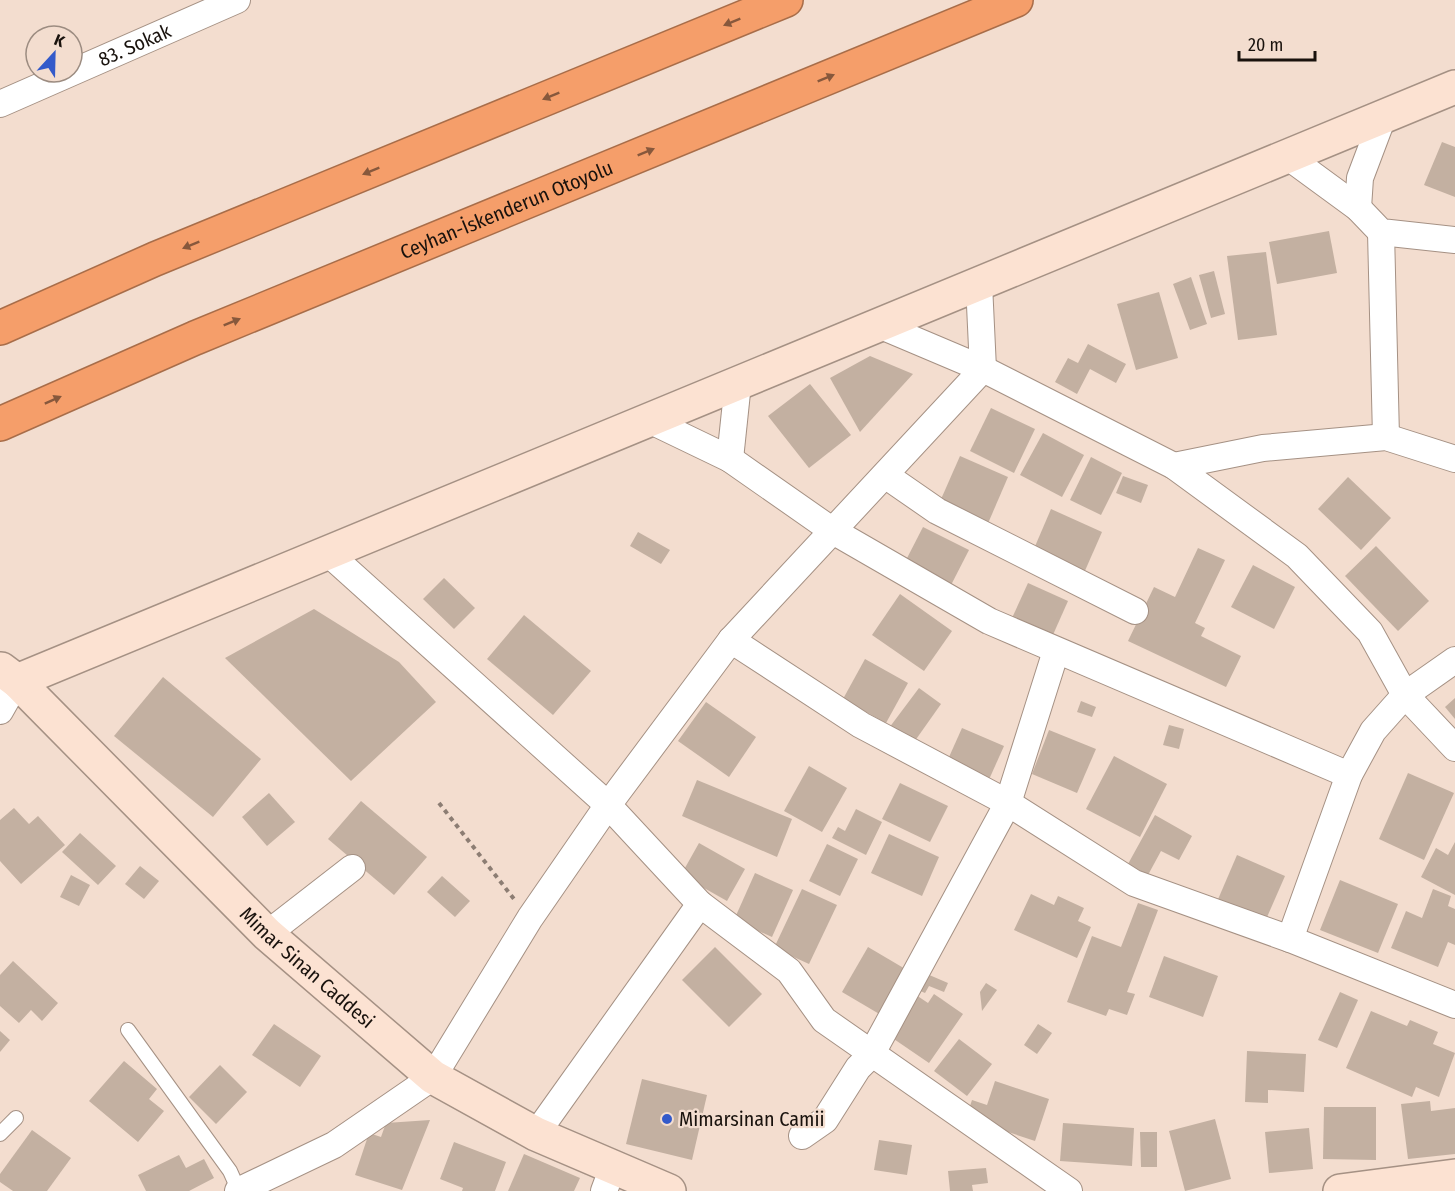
<svg xmlns="http://www.w3.org/2000/svg" width="1455" height="1191" font-family="'Fira Sans Condensed',sans-serif">
	<style>
		.building { fill: #c3b0a1 }
		.lines { fill: none; stroke-linecap: round; stroke-linejoin: round }
		.lane-casing { stroke: #a59184; stroke-width: 16 }
		.street-casing { stroke: #a59184; stroke-width: 28 }
		.secondary-casing { stroke: #a59184; stroke-width: 36 }
		.highway-casing { stroke: #a86d49; stroke-width: 36 }
		.path { stroke: #8c7d73; stroke-width: 4; stroke-dasharray: 4.5 4.5; stroke-linecap: butt }
		.lane { stroke: #fff; stroke-width: 14 }
		.street { stroke: #fff; stroke-width: 26 }
		.secondary { stroke: #fce2d2; stroke-width: 33 }
		.highway { stroke: #f59e6a; stroke-width: 33 }
		.oneway { fill: #87583c }
		.poi-dot { fill: #335aca; stroke: #f3ddcf; stroke-width: 2 }
		.labels { text-anchor: middle; stroke-width: 4.5; stroke-linejoin: round; paint-order: stroke }
		.street-label { font-size: 20px; fill: #19120d; stroke: #f3ddcf }
		.poi-label { font-size: 20px; fill: #19120d; stroke: #f3ddcf; text-anchor: start }
	</style>
	<rect width="100%" height="100%" fill="#f3ddcf"/>
	<g class="building">
		<path d="M1442,142L1455,147V197L1424,185Z"/>
		<path d="M1329,231L1337,273L1277,284L1269,242Z"/>
		<path d="M1266,252L1277,335L1238,340L1227,256Z"/>
		<path d="M1214,271L1225,314L1211,318L1199,275Z"/>
		<path d="M1191,277L1207,324L1190,330L1173,284Z"/>
		<path d="M1159,292L1178,358L1136,370L1117,304Z"/>
		<path d="M1088,344L1126,364L1116,383L1090,369L1077,394L1055,382L1068,358L1078,363Z"/>
		<path d="M870,356L913,374L860,432L830,378Z"/>
		<path d="M810,384L851,435L809,468L768,416Z"/>
		<path d="M991,408L1035,429L1014,473L970,451Z"/>
		<path d="M1043,433L1084,455L1062,497L1020,475Z"/>
		<path d="M960,456L1008,477L986,528L938,506Z"/>
		<path d="M1091,457L1122,473L1101,515L1070,500Z"/>
		<path d="M1123,476L1148,485L1141,503L1116,493Z"/>
		<path d="M1348,477L1391,518L1361,550L1318,509Z"/>
		<path d="M1051,509L1102,532L1084,573L1033,551Z"/>
		<path d="M923,527L969,550L950,587L904,564Z"/>
		<path d="M638,532L670,550L661,564L630,546Z"/>
		<path d="M1376,546L1429,601L1398,631L1345,576Z"/>
		<path d="M1198,548L1225,560L1195,623L1205,628L1201,636L1241,656L1226,687L1128,641L1154,587L1175,597Z"/>
		<path d="M1253,565L1295,587L1274,629L1231,607Z"/>
		<path d="M444,578L475,608L454,629L423,599Z"/>
		<path d="M1028,583L1068,601L1052,637L1012,618Z"/>
		<path d="M900,594L952,631L924,671L872,635Z"/>
		<path d="M314,609L399,662L436,702L351,781L225,658Z"/>
		<path d="M524,615L591,671L553,715L487,659Z"/>
		<path d="M865,659L908,683L886,723L843,699Z"/>
		<path d="M163,677L261,759L213,817L114,736Z"/>
		<path d="M919,688L941,704L912,745L889,728Z"/>
		<path d="M1455,698V719L1445,707Z"/>
		<path d="M1081,701L1096,707L1092,717L1077,712Z"/>
		<path d="M706,702L756,737L729,777L678,741Z"/>
		<path d="M1169,725L1184,729L1179,749L1163,745Z"/>
		<path d="M962,728L1004,746L987,784L945,766Z"/>
		<path d="M1049,730L1096,749L1077,793L1032,774Z"/>
		<path d="M1114,756L1167,784L1140,837L1086,809Z"/>
		<path d="M809,766L847,788L822,832L784,811Z"/>
		<path d="M1408,773L1454,793L1424,860L1379,839Z"/>
		<path d="M697,780L792,819L777,857L682,816Z"/>
		<path d="M900,783L948,806L930,842L882,819Z"/>
		<path d="M269,793L295,822L267,846L242,817Z"/>
		<path d="M361,801L427,857L394,895L328,839Z"/>
		<path d="M14,808L29,824L38,816L65,845L21,884L0,861V820Z"/>
		<path d="M856,809L882,822L866,855L832,838L838,827L845,831Z"/>
		<path d="M1155,815L1192,836L1179,860L1161,851L1148,875L1128,864Z"/>
		<path d="M80,833L116,866L98,885L62,852Z"/>
		<path d="M889,834L939,857L922,896L871,873Z"/>
		<path d="M1455,842V895L1421,877L1436,848L1448,855Z"/>
		<path d="M699,843L745,869L727,901L681,875Z"/>
		<path d="M827,844L858,859L840,896L809,881Z"/>
		<path d="M1237,855L1285,876L1264,924L1216,904Z"/>
		<path d="M140,866L159,881L144,899L125,884Z"/>
		<path d="M755,873L793,890L772,937L734,920Z"/>
		<path d="M71,875L90,885L79,906L60,897Z"/>
		<path d="M442,876L470,901L455,917L427,892Z"/>
		<path d="M1340,880L1398,904L1378,953L1320,930Z"/>
		<path d="M802,889L837,905L809,964L774,948Z"/>
		<path d="M1433,889L1451,896L1448,906L1455,909V945L1448,942L1438,967L1391,948L1406,911L1422,918Z"/>
		<path d="M1031,894L1054,905L1058,896L1084,908L1078,921L1091,927L1077,958L1014,930Z"/>
		<path d="M1138,903L1158,910L1127,992L1135,994L1127,1015L1109,1009L1106,1016L1067,1002L1092,936L1121,947Z"/>
		<path d="M715,947L762,994L729,1027L682,980Z"/>
		<path d="M868,947L907,970L881,1015L842,992Z"/>
		<path d="M1164,956L1218,976L1203,1017L1149,997Z"/>
		<path d="M13,961L58,1003L42,1021L31,1010L19,1023L0,1006V975Z"/>
		<path d="M920,971L948,983L944,992L929,986L925,993L913,988Z"/>
		<path d="M986,983L997,990L982,1011L980,992Z"/>
		<path d="M1340,992L1358,1000L1337,1048L1318,1040Z"/>
		<path d="M934,994L963,1014L929,1063L888,1035L916,995L928,1003Z"/>
		<path d="M1371,1011L1407,1026L1410,1020L1438,1032L1433,1044L1455,1053L1439,1097L1416,1087L1412,1097L1346,1068Z"/>
		<path d="M274,1024L321,1056L300,1087L252,1055Z"/>
		<path d="M1038,1024L1052,1033L1037,1054L1024,1045Z"/>
		<path d="M0,1031L10,1040L0,1052Z"/>
		<path d="M959,1039L992,1064L967,1096L934,1071Z"/>
		<path d="M1247,1051L1306,1054L1304,1092L1268,1090V1103L1245,1102Z"/>
		<path d="M124,1061L157,1089L149,1099L164,1111L138,1142L89,1101Z"/>
		<path d="M220,1065L247,1092L216,1124L189,1097Z"/>
		<path d="M642,1079L707,1095L692,1160L626,1144Z"/>
		<path d="M995,1081L1049,1099L1035,1141L966,1118L972,1100L987,1105Z"/>
		<path d="M1430,1101L1431,1111L1455,1108V1154L1408,1159L1401,1104Z"/>
		<path d="M1324,1107H1376V1160L1323,1159Z"/>
		<path d="M1215,1119L1231,1179L1185,1191L1169,1131Z"/>
		<path d="M430,1120L402,1190L355,1175L369,1133L381,1137L386,1123Z"/>
		<path d="M1063,1123L1134,1128L1132,1166L1060,1161Z"/>
		<path d="M1309,1128L1313,1169L1269,1173L1265,1132Z"/>
		<path d="M32,1130L71,1158L47,1191H13L0,1182V1174Z"/>
		<path d="M1140,1132H1157V1167H1141Z"/>
		<path d="M879,1140L912,1145L907,1175L874,1170Z"/>
		<path d="M454,1142L506,1162L495,1191H462L463,1188L440,1179Z"/>
		<path d="M524,1154L580,1178L574,1191H508Z"/>
		<path d="M179,1155L186,1168L204,1159L214,1178L189,1191H146L138,1175Z"/>
		<path d="M986,1168L988,1183L972,1185L973,1191H950L948,1171Z"/>
	</g>
	<g class="lines">
		<g class="lane-casing">
			<g id="lane">
				<path d="M128,1030L230,1171L239,1191"/>
				<path d="M0,1134L16,1118"/>
			</g>
		</g>
		<g class="street-casing">
			<g id="street">
				<path id="s1" d="M0,104L237,0"/>
				<path d="M1287,156L1358,208L1381,232L1455,240"/>
				<path d="M1358,208L1360,178L1383,117"/>
				<path d="M1381,232L1386,437"/>
				<path d="M879,325L983,369L1174,466L1297,556L1370,632L1405,695L1455,748"/>
				<path d="M649,420L730,459L833,531L989,621L1349,775"/>
				<path d="M730,459L738,383"/>
				<path d="M1174,466L1263,448L1386,437L1455,459"/>
				<path d="M885,475L937,511L1135,611"/>
				<path d="M328,553L608,805L700,904L789,971L824,1020L1069,1191"/>
				<path d="M731,640L861,725L1008,803L1134,883L1290,939L1455,1005"/>
				<path d="M0,711L17,681"/>
				<path d="M267,934L352,868"/>
				<path d="M1290,939L1349,775L1373,731L1405,695L1455,660"/>
				<path d="M536,1134L700,904"/>
				<path d="M802,1136L825,1120L858,1068L871,1055L1008,803L1056,651"/>
				<path d="M238,1191L334,1145L433,1077L530,918L608,805L731,640L983,369L979,284"/>
				<path d="M604,1191L613,1167"/>
			</g>
		</g>
		<g class="secondary-casing">
			<g id="secondary">
				<path id="s2" d="M1,669L17,681L267,934L433,1077L536,1134L669,1191"/>
				<path d="M17,681L1455,87"/>
				<path d="M1340,1191L1455,1176"/>
			</g>
		</g>
		<g class="highway-casing">
			<g id="highway">
				<path d="M0,328L155,259L786,0"/>
				<path id="s3" d="M0,424L195,338L1016,0"/>
			</g>
		</g>
		<path class="path" d="M439,803L514,899"/>
		<use href="#lane" class="lane"/>
		<use href="#street" class="street"/>
		<use href="#secondary" class="secondary"/>
		<use href="#highway" class="highway"/>
	</g>
	<defs><path id="oneway-solid" d="M-6-.8H1V-3.2L6.5 0L1 3.2V.8H-6Z" transform="scale(1.5)"/></defs>
	<g class="oneway">
		<use href="#oneway-solid" transform="translate(732 22) rotate(158)"/>
		<use href="#oneway-solid" transform="translate(826 78) rotate(-22)"/>
		<use href="#oneway-solid" transform="translate(551 96) rotate(158)"/>
		<use href="#oneway-solid" transform="translate(646 152) rotate(-22)"/>
		<use href="#oneway-solid" transform="translate(371 171) rotate(158)"/>
		<use href="#oneway-solid" transform="translate(191 245) rotate(158)"/>
		<use href="#oneway-solid" transform="translate(232 322) rotate(-22)"/>
		<use href="#oneway-solid" transform="translate(53 400) rotate(-24)"/>
	</g>
	<circle class="poi-dot" cx="667" cy="1119" r="6"/>
	<g class="labels">
		<g class="street-label">
			<text dy="7" stroke="none"><textPath href="#s1" startOffset="147">83. Sokak</textPath></text>
			<text dy="7" stroke="none"><textPath href="#s3" startOffset="550">Ceyhan-İskenderun Otoyolu</textPath></text>
			<text dy="7" stroke="none"><textPath href="#s2" startOffset="428">Mimar Sinan Caddesi</textPath></text>
		</g>
		<g class="poi-label">
			<text x="679" y="1126">Mimarsinan Camii</text>
		</g>
	</g>
	<g transform="translate(54 54) rotate(22)"><circle r="28" fill="#f3ddcf" stroke="#9c8c81" stroke-width="1.5"/>
	<path d="M0-4.5L10 22L0 15L-10 22Z" fill="#335aca"/>
	<text y="-9" font-size="16" font-weight="bold" text-anchor="middle" fill="#19120d">K</text>
	</g>
	<path d="M1239 51v9h76v-9" fill="none" stroke="#19120d" stroke-width="3"/>
	<text x="1248" y="51" font-size="18" fill="#19120d" stroke="#f3ddcf" stroke-width="4.5" paint-order="stroke">20 m</text>
</svg>
